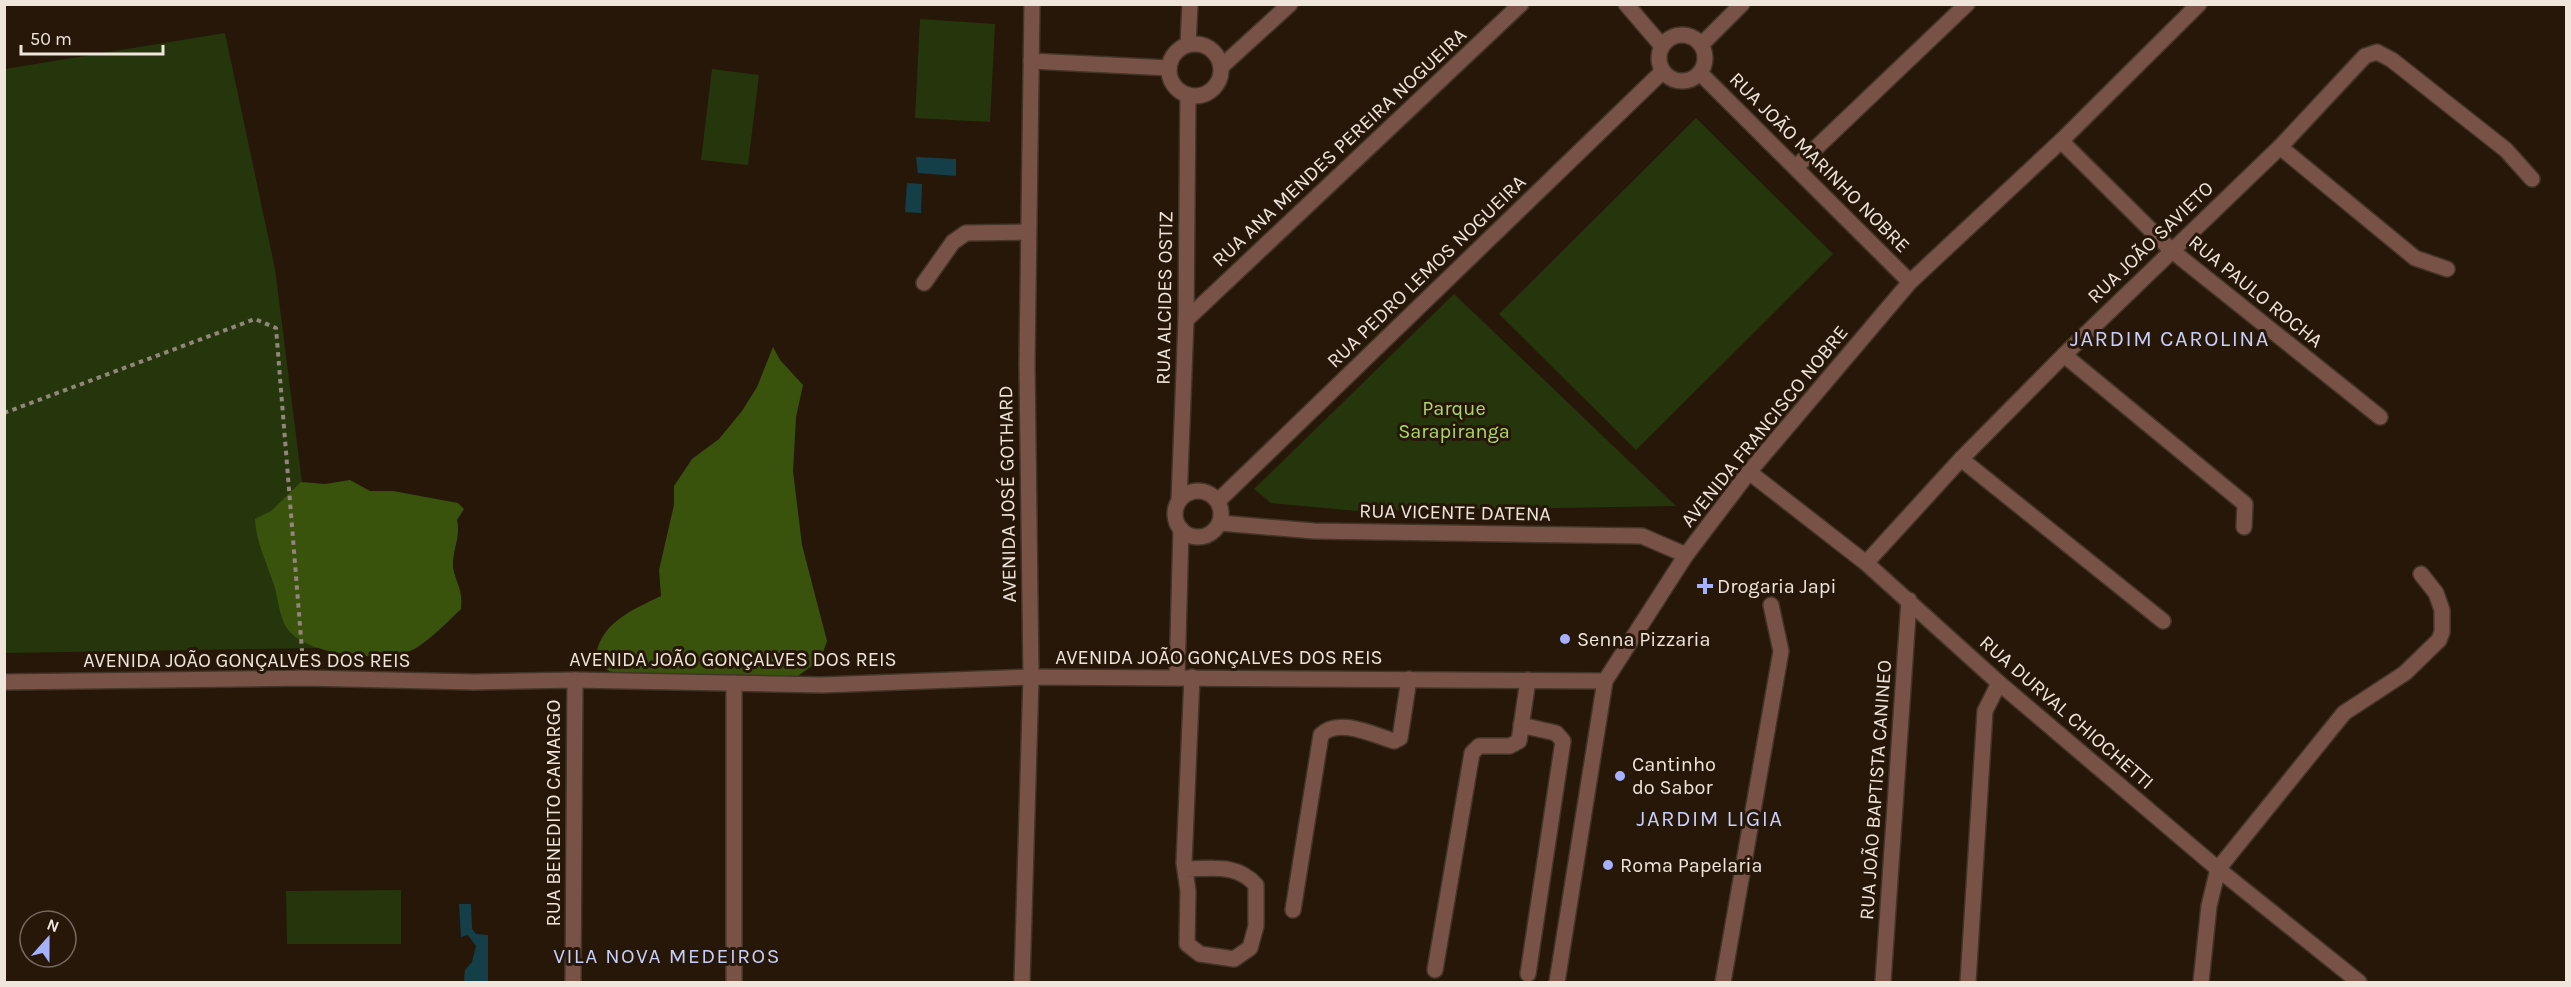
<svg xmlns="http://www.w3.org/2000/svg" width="2571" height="987" font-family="Karla,sans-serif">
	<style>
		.green { fill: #26360c }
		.forest { fill: #39530d }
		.water { fill: #143f48 }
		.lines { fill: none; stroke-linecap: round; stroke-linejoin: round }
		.minor-casing { stroke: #423426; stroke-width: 18 }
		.path { stroke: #92867a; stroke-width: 4; stroke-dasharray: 4.5 4.5; stroke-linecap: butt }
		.minor { stroke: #795247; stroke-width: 15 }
		.poi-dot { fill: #a5b1fc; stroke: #261709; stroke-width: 2 }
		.labels { text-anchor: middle; stroke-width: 6; stroke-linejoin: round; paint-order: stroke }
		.street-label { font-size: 20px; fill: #efe5db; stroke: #261709 }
		.park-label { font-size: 20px; fill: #aada68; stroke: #261709 }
		.poi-label { font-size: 20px; fill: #efe5db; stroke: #261709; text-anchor: start }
		.neighbourhood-label { font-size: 21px; letter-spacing: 1.5px; fill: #c7cffa; stroke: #261709 }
		.quarter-label { font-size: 22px; letter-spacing: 1.5px; fill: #c7cffa; stroke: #261709 }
	</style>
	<rect width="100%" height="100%" fill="#261709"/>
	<g class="green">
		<path d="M920,19L995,24L990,122L915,118Z"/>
		<path d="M225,33L275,269L323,648L5,653V69Z"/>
		<path d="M712,69L759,75L748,165L701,160Z"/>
		<path d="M1696,118L1833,254L1636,450L1499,314Z"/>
		<path d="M1454,294L1676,506L1357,511L1271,503L1254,489Z"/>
		<path d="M401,890V944H287L286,891Z"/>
	</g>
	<g class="forest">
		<path d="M773,347L780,360L803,385L796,417L793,471L802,545L827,641L820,660L798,676L737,689L649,681L609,671L595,663C597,624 630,611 661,596L659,570L674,505V486L692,459L719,439L742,411L757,387Z"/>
		<path d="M350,480L370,491H393L458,503L464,509L457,520C461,537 452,551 453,567C456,585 463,587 461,609C447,622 432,638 416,648C389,664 311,656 290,632C279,620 279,600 274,585C267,563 256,542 255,519L271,511L301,482L325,484Z"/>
	</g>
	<g class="water">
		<path d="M916,157L956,159V176L918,173Z"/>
		<path d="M907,183L922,184L921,213L905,212Z"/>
		<path d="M459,904H471L472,929L476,934L488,935V982H467L464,980L465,970L472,962L476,946L468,935L461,937Z"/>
	</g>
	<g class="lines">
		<g class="minor-casing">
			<g id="minor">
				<path d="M1626,4L1662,46"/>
				<circle cx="1682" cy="58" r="23"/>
				<path d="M1188,44L1190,4"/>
				<circle cx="1195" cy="70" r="26"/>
				<path d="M1701,45L1742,4"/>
				<path d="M1031,61L1169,68"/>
				<path d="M1221,67L1290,4"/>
				<path d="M1700,73L1910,282"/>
				<path d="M2061,141L2171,250L2380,417"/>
				<path d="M2280,147L2415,258L2447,269"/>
				<path d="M1796,167L1967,4"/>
				<path d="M924,283L953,242L966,233L1028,232"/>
				<path d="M1186,320L1521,4"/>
				<path d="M2064,355L2245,504L2244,527"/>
				<path d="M1961,459L2163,621"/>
				<path d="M1749,472L1866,563L1999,683L2218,869L2359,982"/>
				<circle cx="1198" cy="514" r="23"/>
				<path d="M1179,501L1186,320L1188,95"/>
				<path d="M1218,501L1663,71"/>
				<path d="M1220,523L1314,531L1642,536L1686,555"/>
				<path d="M1866,563L1961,459L2064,355L2280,147L2365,56L2377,52L2392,60L2506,150L2532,179"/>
				<path d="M1177,677L1181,529"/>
				<path d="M4,682L304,678L474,682L575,680L822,685L1031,677L1605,681"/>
				<path d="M1521,725L1556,733L1563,741L1528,974"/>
				<path d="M1185,869C1212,869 1236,863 1256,885V926L1250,948L1234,959L1200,954L1187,944L1188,891L1184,863L1192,677"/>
				<path d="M1293,910L1321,735C1338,717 1374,735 1394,741L1400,738L1409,679"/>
				<path d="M1435,970L1472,753L1479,746H1510L1519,741L1528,680"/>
				<path d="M573,982L575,680"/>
				<path d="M734,982V683"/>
				<path d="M1022,982L1031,677L1027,364L1032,4"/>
				<path d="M1557,982L1605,681L1686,555L1749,472L1910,282L2061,141L2199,4"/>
				<path d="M1723,982L1781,651L1771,605"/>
				<path d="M1883,982L1909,600"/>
				<path d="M1968,982L1985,711L1999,683"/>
				<path d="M2201,982L2209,906L2218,869L2344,713L2405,673L2439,640L2442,632V610L2436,593L2421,574"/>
			</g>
		</g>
		<path class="path" d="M4,413L255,319L276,328L303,663"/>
		<use href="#minor" class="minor"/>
	</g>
	<g class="poi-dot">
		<path d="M1702 577h6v6h6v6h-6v6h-6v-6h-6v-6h6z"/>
		<circle cx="1565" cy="639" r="6"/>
		<circle cx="1620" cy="776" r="6"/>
		<circle cx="1608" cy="865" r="6"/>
	</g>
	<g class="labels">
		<g class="street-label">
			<text transform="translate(1339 147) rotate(-43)" y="7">RUA ANA MENDES PEREIRA NOGUEIRA</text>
			<text transform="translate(1820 162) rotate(45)" y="7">RUA JOÃO MARINHO NOBRE</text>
			<text transform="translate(2150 242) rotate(-44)" y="7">RUA JOÃO SAVIETO</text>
			<text transform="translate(1426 271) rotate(-44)" y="7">RUA PEDRO LEMOS NOGUEIRA</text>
			<text transform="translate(2256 291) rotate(39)" y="7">RUA PAULO ROCHA</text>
			<text transform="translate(1164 298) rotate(-89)" y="7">RUA ALCIDES OSTIZ</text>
			<text transform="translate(1764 426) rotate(-51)" y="7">AVENIDA FRANCISCO NOBRE</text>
			<text transform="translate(1007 494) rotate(-91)" y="7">AVENIDA JOSÉ GOTHARD</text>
			<text transform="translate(1455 512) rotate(1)" y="7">RUA VICENTE DATENA</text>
			<text x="1219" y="664">AVENIDA JOÃO GONÇALVES DOS REIS</text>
			<text x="733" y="666">AVENIDA JOÃO GONÇALVES DOS REIS</text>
			<text x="247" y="667">AVENIDA JOÃO GONÇALVES DOS REIS</text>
			<text transform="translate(2067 712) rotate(41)" y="7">RUA DURVAL CHIOCHETTI</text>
			<text transform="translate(1875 790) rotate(-86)" y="7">RUA JOÃO BAPTISTA CANINEO</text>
			<text transform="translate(553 813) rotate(-90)" y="7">RUA BENEDITO CAMARGO</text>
		</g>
		<g class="park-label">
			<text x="1454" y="415">Parque<tspan x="1454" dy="23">Sarapiranga</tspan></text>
		</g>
		<g class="poi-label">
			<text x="1717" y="593">Drogaria Japi</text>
			<text x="1577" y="646">Senna Pizzaria</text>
			<text x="1632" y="771">Cantinho<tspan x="1632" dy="23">do Sabor</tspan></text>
			<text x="1620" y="872">Roma Papelaria</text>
		</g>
		<g class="neighbourhood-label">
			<text x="667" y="963">VILA NOVA MEDEIROS</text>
		</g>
		<g class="quarter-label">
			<text x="2170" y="346">JARDIM CAROLINA</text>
			<text x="1710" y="826">JARDIM LIGIA</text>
		</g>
	</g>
	<rect width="2571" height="987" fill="none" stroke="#efe5db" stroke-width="12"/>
	<g transform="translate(48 939) rotate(21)"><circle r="28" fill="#261709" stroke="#76695d" stroke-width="1.5"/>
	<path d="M0-4.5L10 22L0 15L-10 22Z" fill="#a5b1fc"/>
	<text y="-9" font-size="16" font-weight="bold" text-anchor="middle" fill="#efe5db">N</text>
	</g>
	<path d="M21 45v9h142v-9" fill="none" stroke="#efe5db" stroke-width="3"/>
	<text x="30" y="45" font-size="18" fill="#efe5db" stroke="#261709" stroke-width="4.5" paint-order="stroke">50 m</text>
</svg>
